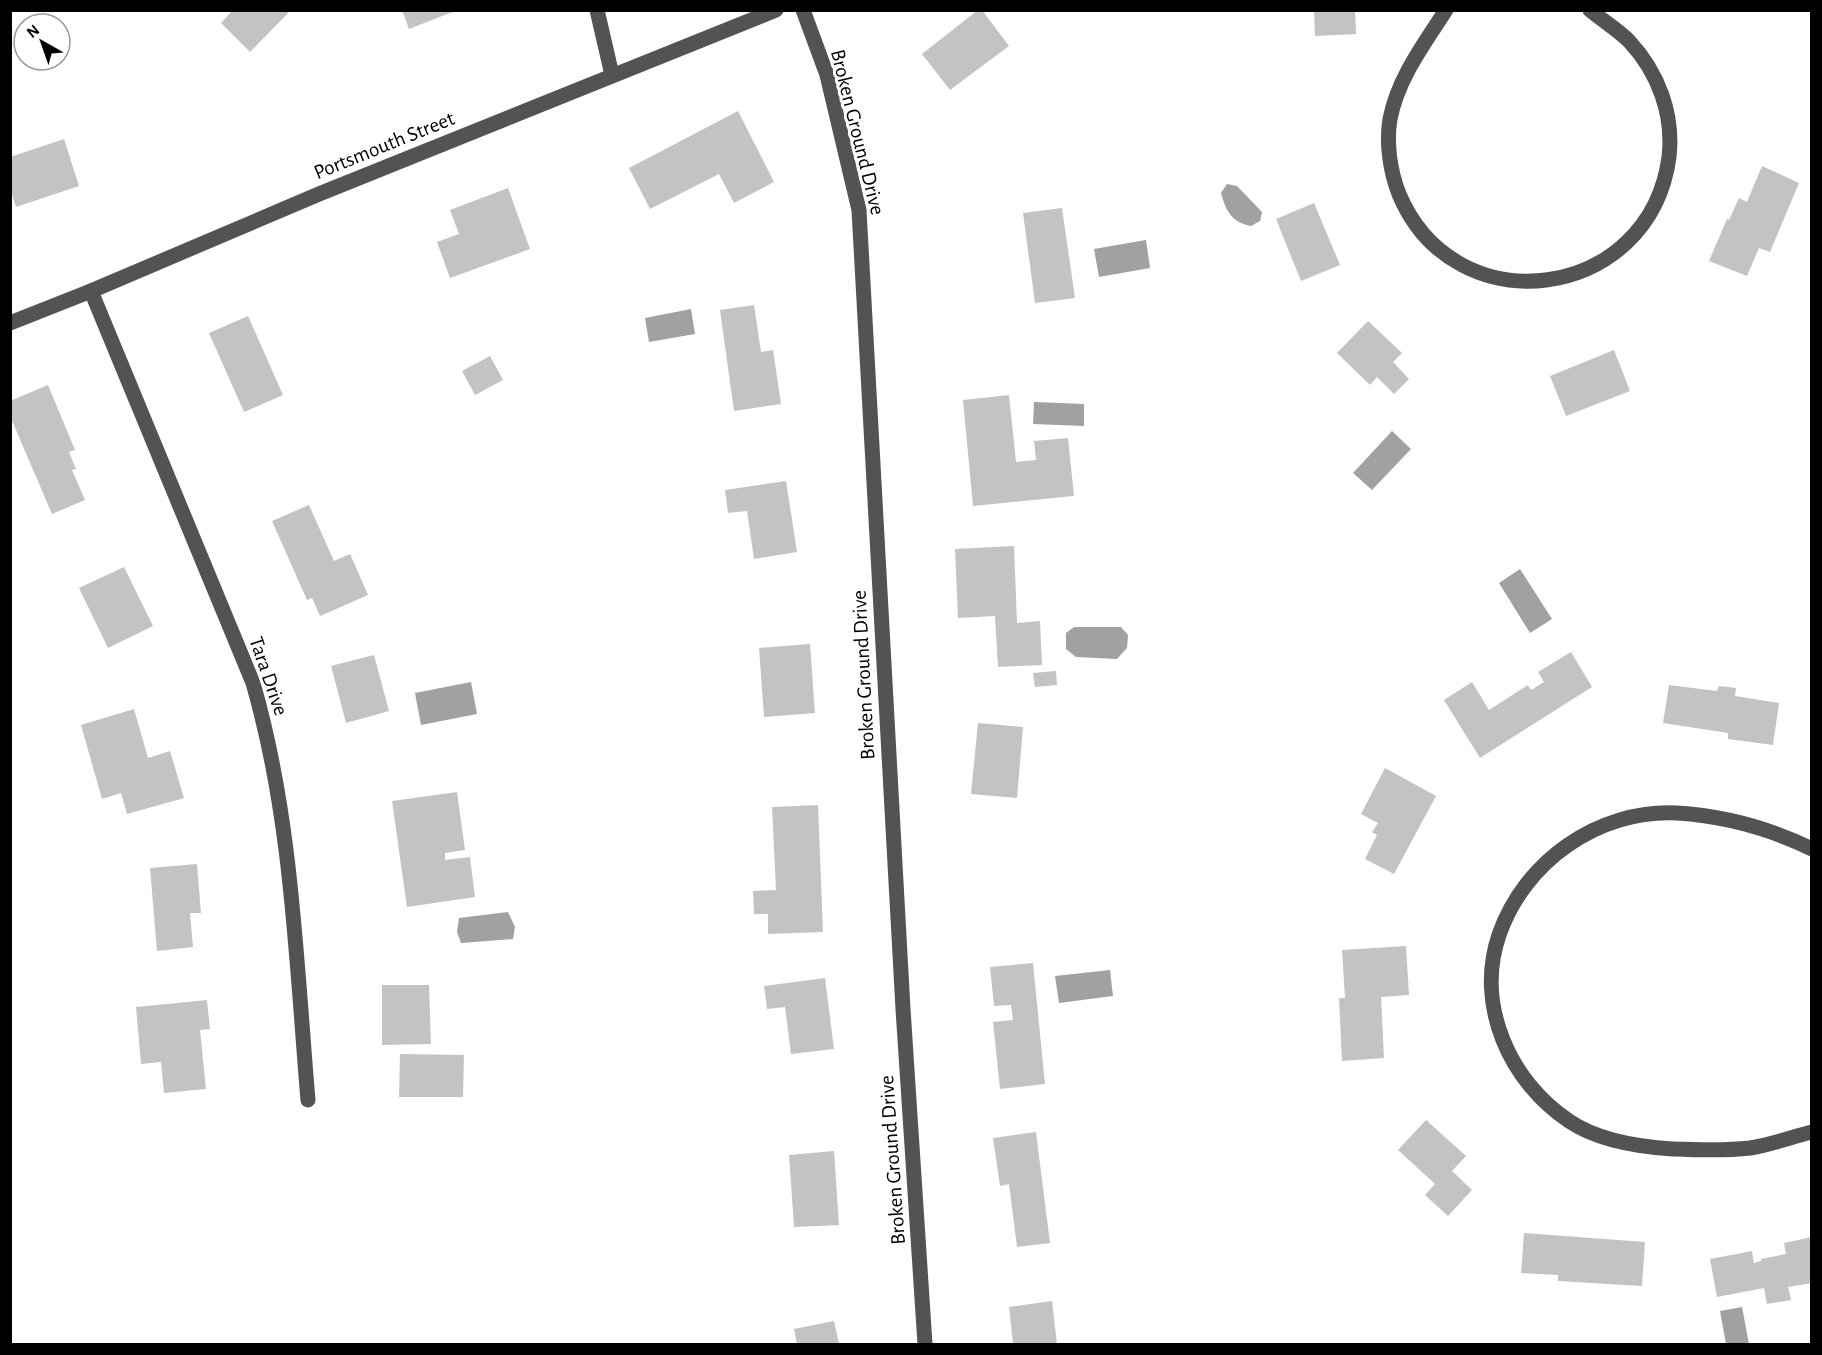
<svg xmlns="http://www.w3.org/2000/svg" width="1822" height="1355" font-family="'Alegreya Sans',sans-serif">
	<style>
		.water { fill: #a1a1a1 }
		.building { fill: #c3c3c3 }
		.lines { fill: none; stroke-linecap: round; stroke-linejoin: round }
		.minor { stroke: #535353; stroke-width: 15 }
		.labels { text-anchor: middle; stroke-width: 6; stroke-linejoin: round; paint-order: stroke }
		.street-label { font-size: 21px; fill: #000; stroke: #fff }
	</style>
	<rect width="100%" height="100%" fill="#fff"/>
	<g class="water">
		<path d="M1227,184L1237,186L1262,212L1260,221L1251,226C1231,222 1226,211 1221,193Z"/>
		<path d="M1146,240L1150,268L1099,277L1094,249Z"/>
		<path d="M691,309L695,334L649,342L645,318Z"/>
		<path d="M1034,402L1084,404V426L1033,424Z"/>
		<path d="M1392,431L1411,449L1372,490L1353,473Z"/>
		<path d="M1520,569L1552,619L1530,633L1499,583Z"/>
		<path d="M1074,627H1121L1128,635L1127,648L1117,659L1076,657L1066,649V633Z"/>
		<path d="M471,682L477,714L421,725L415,693Z"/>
		<path d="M508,912L515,927L513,939L461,943L457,932L459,918Z"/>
		<path d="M1110,970L1113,996L1059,1003L1055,976Z"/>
		<path d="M1742,1307L1749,1344H1726L1720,1311Z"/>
	</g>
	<g class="building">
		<path d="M233,10H291L250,52L221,23Z"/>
		<path d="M402,10H455V11L409,29Z"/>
		<path d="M978,10H982L1009,46L950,90L922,54Z"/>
		<path d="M1314,10H1355L1356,34L1315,36Z"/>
		<path d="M738,111L774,182L734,203L719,174L650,209L629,168Z"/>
		<path d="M64,139L79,186L16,207L10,189V157Z"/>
		<path d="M1762,166L1799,183L1770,252L1759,248L1747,276L1709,261L1727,219L1729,220L1739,198L1747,202Z"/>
		<path d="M508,188L530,249L450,278L437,242L459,234L450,210Z"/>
		<path d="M1314,203L1340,265L1301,281L1276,219Z"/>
		<path d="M1062,208L1075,298L1035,303L1023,213Z"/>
		<path d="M754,305L761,352L773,350L781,404L734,411L720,310Z"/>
		<path d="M248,316L283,395L244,412L209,333Z"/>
		<path d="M1368,321L1402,353L1393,362L1409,379L1394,394L1377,377L1370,385L1337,353Z"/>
		<path d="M1614,350L1630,391L1566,416L1550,376Z"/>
		<path d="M490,356L503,380L475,395L462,371Z"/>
		<path d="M48,385L75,450L69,452L76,469L72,470L85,500L52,514L10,416V401Z"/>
		<path d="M1009,395L1016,462L1036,460L1034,441L1068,438L1074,496L973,506L963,400Z"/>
		<path d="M786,481L797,552L754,559L747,511L728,513L725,490Z"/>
		<path d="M309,505L334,561L350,554L368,595L320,616L312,598L307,600L272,521Z"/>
		<path d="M1014,546L1017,623L1040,621L1042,665L998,667L995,616L958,618L955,549Z"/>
		<path d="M124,567L153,626L108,648L79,588Z"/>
		<path d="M810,644L815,713L764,717L759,648Z"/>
		<path d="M1571,652L1592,687L1480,758L1444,700L1472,682L1489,710L1528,685L1531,690L1544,682L1538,672Z"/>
		<path d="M374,655L389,711L346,723L331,666Z"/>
		<path d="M1056,671L1057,685L1035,687L1033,673Z"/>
		<path d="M1669,685L1717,691L1719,686L1736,688L1735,696L1779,703L1773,745L1728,739V733L1663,723Z"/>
		<path d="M134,709L148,758L170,751L184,798L127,814L121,793L102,799L81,725Z"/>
		<path d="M978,723L1023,727L1017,798L971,794Z"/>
		<path d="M1385,768L1436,796L1394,874L1365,859L1377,835L1372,832L1378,823L1361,814Z"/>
		<path d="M457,792L465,850L445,853V860L470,857L475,897L407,907L392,801Z"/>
		<path d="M818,805L823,932L768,934V914H754L753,891L776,890L772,807Z"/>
		<path d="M197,864L201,913H190L193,947L157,951L150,868Z"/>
		<path d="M1406,946L1409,995L1381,997L1384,1058L1342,1061L1339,998H1345L1342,950Z"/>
		<path d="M1033,963L1045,1084L1000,1089L993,1022L1013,1020L1011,1005L994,1006L990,967Z"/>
		<path d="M825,978L834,1049L791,1054L785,1007L767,1009L764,986Z"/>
		<path d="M382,985H429L431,1044L382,1045Z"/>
		<path d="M207,1000L210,1029L200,1030L206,1089L164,1093L161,1062L141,1064L136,1007Z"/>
		<path d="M400,1054L464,1055L463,1097H399Z"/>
		<path d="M1426,1120L1466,1156L1452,1171L1472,1190L1448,1216L1425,1195L1435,1184L1398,1150Z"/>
		<path d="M1036,1132L1050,1243L1017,1247L1009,1184L1000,1186L993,1138Z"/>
		<path d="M834,1151L839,1225L794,1227L789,1155Z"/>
		<path d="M1524,1233L1645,1242L1642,1286L1558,1281V1275L1521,1273Z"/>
		<path d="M1812,1237V1283L1788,1287L1791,1300L1767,1304L1764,1288L1717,1297L1710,1259L1752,1251L1754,1263L1761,1261V1259L1786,1254L1784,1243Z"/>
		<path d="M1052,1301L1057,1344H1013L1009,1307Z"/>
		<path d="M834,1321L839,1344H797L794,1329Z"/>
	</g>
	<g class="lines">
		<g class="minor">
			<path d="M597,10L612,75"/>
			<path d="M803,10L827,75L859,210L903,1009L925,1344"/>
			<path d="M1446,10C1424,44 1398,78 1390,119C1386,143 1390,171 1399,194C1455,328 1650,301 1669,157C1674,114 1658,72 1629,41C1618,30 1602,20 1590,10"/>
			<path d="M91,291L253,683C292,818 296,960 308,1100"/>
			<path d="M10,323L91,291L319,194L776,10"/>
			<path d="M1812,849C1769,828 1724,816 1677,813C1598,809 1524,862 1499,935C1475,1005 1510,1082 1569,1121C1597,1140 1640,1147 1673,1149C1698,1150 1725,1151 1750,1148C1771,1145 1791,1137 1812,1132"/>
		</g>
	</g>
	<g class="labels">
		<g class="street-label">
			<text transform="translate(858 132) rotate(76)" y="7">Broken Ground Drive</text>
			<text transform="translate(384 145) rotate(-22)" y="7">Portsmouth Street</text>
			<text transform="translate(863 675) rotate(-93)" y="7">Broken Ground Drive</text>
			<text transform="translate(269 676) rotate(71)" y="7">Tara Drive</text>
			<text transform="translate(892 1160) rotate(-94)" y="7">Broken Ground Drive</text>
		</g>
	</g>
	<rect width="1822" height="1355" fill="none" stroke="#000000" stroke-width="24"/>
	<g transform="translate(42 42) rotate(320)"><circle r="28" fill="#ffffff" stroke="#999999" stroke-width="1.5"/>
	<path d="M0-4.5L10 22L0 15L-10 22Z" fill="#000000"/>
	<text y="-9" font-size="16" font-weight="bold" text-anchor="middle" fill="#000000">N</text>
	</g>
</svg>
